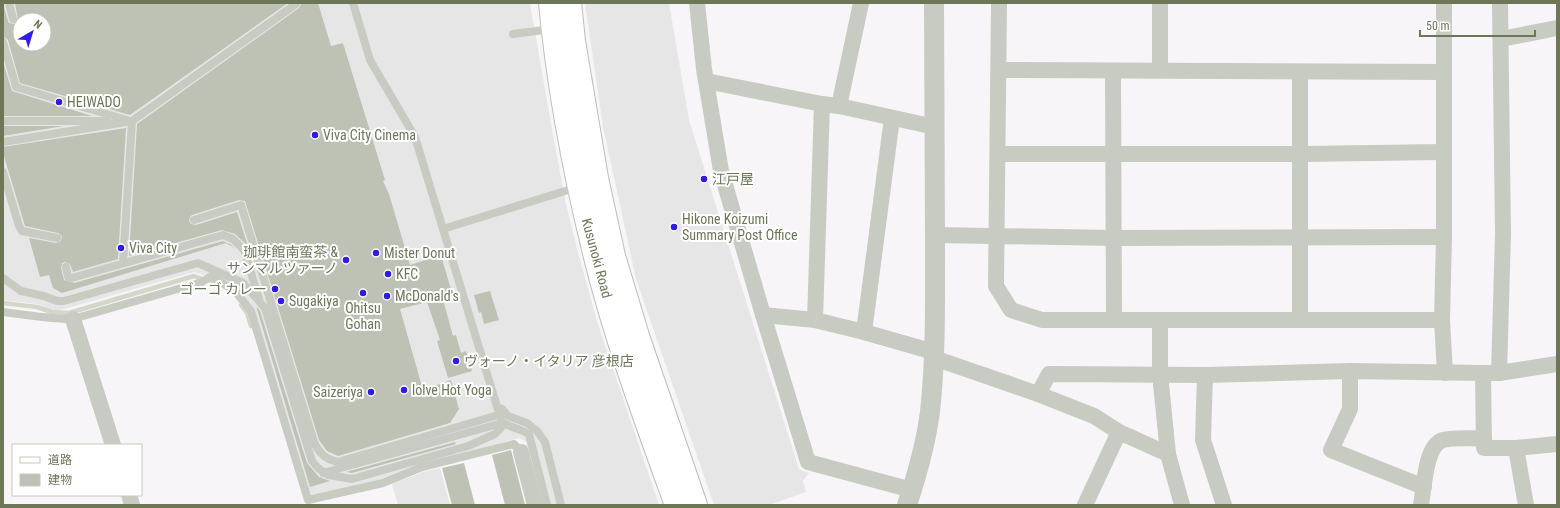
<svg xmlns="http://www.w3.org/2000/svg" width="1560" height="508" font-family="'Roboto Condensed','Noto Sans JP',sans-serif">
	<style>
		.built { fill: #e7e6e6; fill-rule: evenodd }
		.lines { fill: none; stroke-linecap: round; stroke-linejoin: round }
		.stream { stroke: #d4d6c8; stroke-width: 4.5 }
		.building { fill: #bec2b5; fill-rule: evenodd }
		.secondary-casing { stroke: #bcc0b4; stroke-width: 24 }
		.service { stroke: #c8cbc2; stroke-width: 8 }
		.minor { stroke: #c8cbc2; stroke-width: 16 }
		.tertiary { stroke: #c8cbc2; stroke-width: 20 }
		.secondary { stroke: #fff; stroke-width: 22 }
		.poi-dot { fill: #301af3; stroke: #fff; stroke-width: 1.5 }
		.labels { text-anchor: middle; stroke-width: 4; stroke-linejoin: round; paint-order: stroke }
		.poi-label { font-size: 14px; fill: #6d7758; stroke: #fff; text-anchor: start }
		.street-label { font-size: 14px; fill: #6d7758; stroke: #fff }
	</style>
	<rect width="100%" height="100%" fill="#f8f5f8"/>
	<g class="built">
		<path d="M3,3H530L551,124L566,204L579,256L597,321L659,505H544L531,454L528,453L526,442L519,438L420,466L381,480L309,497L253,309L215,280L194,272L61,310H52L38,304L3,300ZM20,20H44V44H20Z"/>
		<path d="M585,3H669L689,120L799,469L809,473L803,481L806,492L769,505H714L636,279L603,127Z"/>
		<path d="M440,468L450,505H398L392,484L426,471Z"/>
	</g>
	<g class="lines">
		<g class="stream">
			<path d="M3,303L37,307L52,312L69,313L194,276L219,285"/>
			<path d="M241,305L247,313L251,326"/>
		</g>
	</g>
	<g class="building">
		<path d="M3,3L8,21L9,23L14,24L18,20L15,3H288L130,115L20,83L8,40L6,38L3,37ZM20,20H44V44H20Z"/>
		<path d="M302,3H318L331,46L343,43L385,180L383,181L389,194L410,265L441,255L452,293L442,296L453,336L456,335L461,353L466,351L472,371L448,378L437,341L440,340L427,302L400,309L423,390L451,380L459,409L450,423L338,456L327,451L319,440L245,201L239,200L192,215L190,217L189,221L191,224L196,225L237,212L248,246L235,234L222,230L129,256L137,124L299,8Z"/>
		<path d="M3,62L12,91L92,116H3Z"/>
		<path d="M3,126H64L3,136Z"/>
		<path d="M126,128L118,259L73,272L70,264L65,262L62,263L61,268L64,280L74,283L223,241L230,244L236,249L226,243L62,293L53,288L49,275L40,277L29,238L56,243L61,241L62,236L58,233L25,226L3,153V147Z"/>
		<path d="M490,291L499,320L484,324L481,312L479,313L474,295Z"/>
		<path d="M256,306L260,311L307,463L319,477L330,481L310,487Z"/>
		<path d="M455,442L456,444L352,473L346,472Z"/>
		<path d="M511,450L512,454L525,505H505L492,455Z"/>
		<path d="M464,463L475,505H452L442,468Z"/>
	</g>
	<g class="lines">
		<g class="secondary-casing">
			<g id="secondary">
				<path d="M550,3C558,90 575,177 596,261C617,344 647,425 676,505"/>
				<path d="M570,3L574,41L597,178L614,256L638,336L696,505"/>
			</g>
		</g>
		<g class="service">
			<path d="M9,3L13,19"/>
			<path d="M353,3L370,60L415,137L502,423L523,431L529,434L547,505"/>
			<path d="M513,34L552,29"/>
			<path d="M3,42L16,87L130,121"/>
			<path d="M3,121H107"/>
			<path d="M3,142L132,121L296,4V3"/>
			<path d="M3,172L19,226L22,231L57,238"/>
			<path d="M194,220L241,205L314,442C319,453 325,459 338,462L505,413"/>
			<path d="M443,229L578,187"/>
			<path d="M123,263L132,121"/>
			<path d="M66,267L68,277L72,278L223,235L233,239L244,250L259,299"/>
			<path d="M211,276L235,291L251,311L308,500L383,483L422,467L514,444L521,452"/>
			<path d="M3,278L21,291L44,296L57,301H64L198,263L243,283L265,308L312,461L318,468L328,475L352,479L468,446L495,434L501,428L502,423"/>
			<path d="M3,312C26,315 49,319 73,319L202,282L216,273"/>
			<path d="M502,409L508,416L527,423L537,431L545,442L561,505"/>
			<path d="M323,473L502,423"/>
		</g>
		<g class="minor">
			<path d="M697,3L704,69L721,171L763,315"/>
			<path d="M999,3L996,286L1011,310L1042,320H1442"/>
			<path d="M1160,3V70"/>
			<path d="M1444,3V237L1442,320L1445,373"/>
			<path d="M1501,39L1557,28"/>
			<path d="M999,70L1444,72"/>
			<path d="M1113,72L1114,319"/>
			<path d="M1300,72V320"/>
			<path d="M706,81L822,104"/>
			<path d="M839,106L861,3"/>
			<path d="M998,154H1301L1443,152"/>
			<path d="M935,235L1113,238L1444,237"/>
			<path d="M73,319L113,445"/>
			<path d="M815,320L763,315L808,462L912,490"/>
			<path d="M1160,320V374L1168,454L1182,505"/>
			<path d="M864,332L892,118"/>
			<path d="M934,352L864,332L815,320L822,104L839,106L935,127"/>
			<path d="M934,358L1038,394"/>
			<path d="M1350,371V409L1331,450L1424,487"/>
			<path d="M1483,373L1484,448H1516L1557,444"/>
			<path d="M1499,373L1503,234L1500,3"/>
			<path d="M1205,375L1203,440L1224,505"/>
			<path d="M1119,432L1168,454"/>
			<path d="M1516,448L1526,505"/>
			<path d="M521,452L535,505"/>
			<path d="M129,495L132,505"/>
			<path d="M1085,505L1119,432L1094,416L1038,394L1049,374L1205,375L1350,371L1483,373H1499L1557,364"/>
			<path d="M1421,505C1424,488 1425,445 1443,440C1453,437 1474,439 1484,438"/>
		</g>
		<path class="tertiary" d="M907,505C918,472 928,437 931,402C936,348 935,293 935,239C935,160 934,82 934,3"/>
		<use href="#secondary" class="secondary"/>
	</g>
	<g class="poi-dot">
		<circle cx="59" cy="102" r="4"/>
		<circle cx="315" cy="135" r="4"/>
		<circle cx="704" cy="179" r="4"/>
		<circle cx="674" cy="227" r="4"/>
		<circle cx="121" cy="248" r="4"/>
		<circle cx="376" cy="253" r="4"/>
		<circle cx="346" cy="260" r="4"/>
		<circle cx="388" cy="274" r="4"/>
		<circle cx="275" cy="289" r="4"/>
		<circle cx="363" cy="293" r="4"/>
		<circle cx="387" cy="296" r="4"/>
		<circle cx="281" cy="301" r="4"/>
		<circle cx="456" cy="361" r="4"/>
		<circle cx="404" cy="390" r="4"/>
		<circle cx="371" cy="392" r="4"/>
	</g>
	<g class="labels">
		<g class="poi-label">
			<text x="67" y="107">HEIWADO</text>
			<text x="323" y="140">Viva City Cinema</text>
			<text x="712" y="184">江戸屋</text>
			<text x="682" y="224">Hikone Koizumi<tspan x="682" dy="16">Summary Post Office</tspan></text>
			<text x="129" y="253">Viva City</text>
			<text x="338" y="257" text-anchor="end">珈琲館南蛮茶 &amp;<tspan x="338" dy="16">サンマルツァーノ</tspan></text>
			<text x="384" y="258">Mister Donut</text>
			<text x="396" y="279">KFC</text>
			<text x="267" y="294" text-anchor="end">ゴーゴ カレー</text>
			<text x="395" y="301">McDonald's</text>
			<text x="289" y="306">Sugakiya</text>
			<text x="363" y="313" text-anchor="middle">Ohitsu<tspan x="363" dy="16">Gohan</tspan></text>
			<text x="464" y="366">ヴォーノ・イタリア 彦根店</text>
			<text x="412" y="395">lolve Hot Yoga</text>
			<text x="363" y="397" text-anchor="end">Saizeriya</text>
		</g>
		<g class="street-label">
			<text transform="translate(597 258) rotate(75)" y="5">Kusunoki Road</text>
		</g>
	</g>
	<rect width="1560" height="508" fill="none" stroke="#6d7758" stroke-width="8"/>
	<rect x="12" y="444" width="130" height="52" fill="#ffffff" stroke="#c5c9bc"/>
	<rect x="20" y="457" width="20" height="6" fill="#ffffff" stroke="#c5c9bc"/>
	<text x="48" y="464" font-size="12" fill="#6d7758">道路</text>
	<rect x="20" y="474" width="20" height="12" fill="#bec2b5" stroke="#c5c9bc"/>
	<text x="48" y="484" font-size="12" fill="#6d7758">建物</text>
	<g transform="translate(32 32) rotate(38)"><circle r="19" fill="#ffffff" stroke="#c5c9bc"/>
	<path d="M0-3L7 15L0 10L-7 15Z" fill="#301af3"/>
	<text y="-6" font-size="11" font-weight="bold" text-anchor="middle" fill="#6d7758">N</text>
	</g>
	<path d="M1420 30v6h115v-6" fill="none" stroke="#6d7758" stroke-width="2"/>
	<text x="1426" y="30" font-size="12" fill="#6d7758" stroke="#ffffff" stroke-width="3" paint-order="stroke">50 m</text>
</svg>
